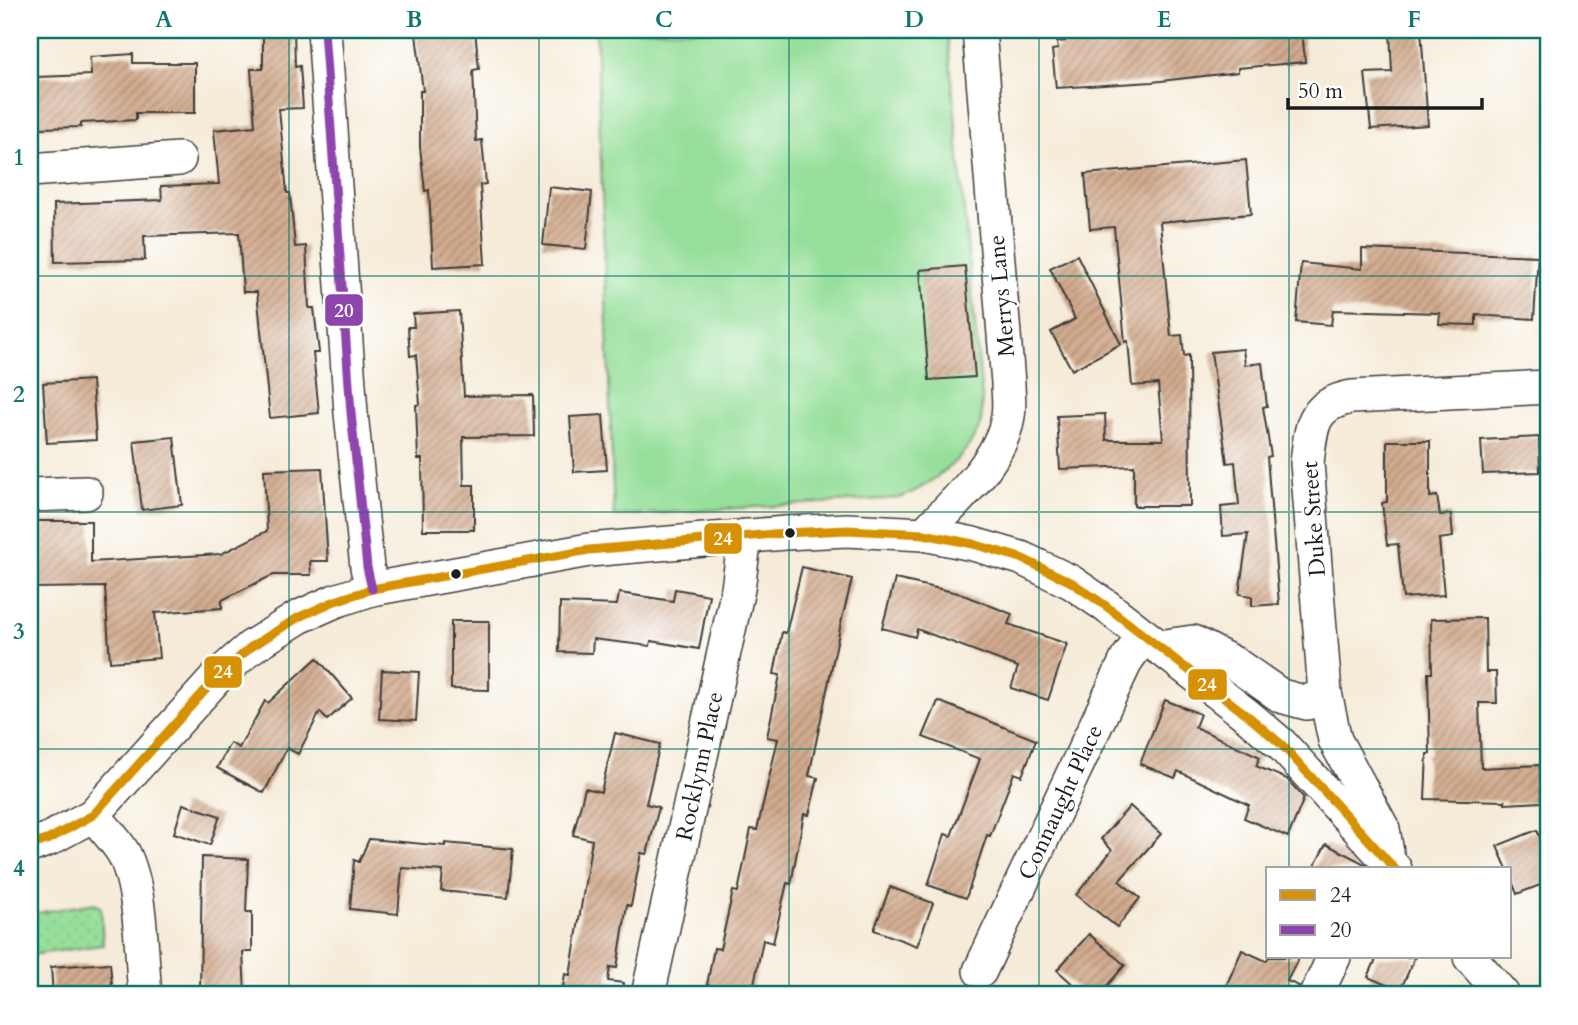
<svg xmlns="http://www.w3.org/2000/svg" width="1578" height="1025" font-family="Cardo,serif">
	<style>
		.grass { fill: url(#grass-dots); stroke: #597e5b; stroke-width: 2 }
		.park { fill: #96df9a; stroke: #597e5b; stroke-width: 2 }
		.building { fill: url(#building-hatch) }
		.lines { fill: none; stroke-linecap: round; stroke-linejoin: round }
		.minor-casing { stroke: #3d3b38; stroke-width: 36 }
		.minor { stroke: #fff; stroke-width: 33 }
		.bus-1-casing { stroke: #fff; stroke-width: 14 }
		.bus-2-casing { stroke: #fff; stroke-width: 14 }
		.bus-1 { stroke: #d69104; stroke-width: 9 }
		.bus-2 { stroke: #8e44ad; stroke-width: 9 }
		.grid { fill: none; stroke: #0f766e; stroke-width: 2; stroke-opacity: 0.55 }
		.bus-dot { fill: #1c1c1c; stroke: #fff; stroke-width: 2.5 }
		.labels { text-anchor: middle; stroke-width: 5; stroke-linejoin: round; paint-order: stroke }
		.street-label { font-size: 23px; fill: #1c1c1c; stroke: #fff }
		.line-badge { stroke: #fff; stroke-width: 2.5 }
		.badge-label { font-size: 19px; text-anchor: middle; font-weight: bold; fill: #fff }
		.neatline { fill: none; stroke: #0f766e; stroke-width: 2.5 }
		.grid-label { font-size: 23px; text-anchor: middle; font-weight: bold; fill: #0f766e }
	</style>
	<defs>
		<pattern id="grass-dots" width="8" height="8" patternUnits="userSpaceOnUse" patternTransform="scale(1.75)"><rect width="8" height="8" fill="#96df9a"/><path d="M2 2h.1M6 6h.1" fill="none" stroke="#81bf84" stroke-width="1.8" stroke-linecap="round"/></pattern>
		<pattern id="building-hatch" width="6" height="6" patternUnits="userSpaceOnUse" patternTransform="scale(1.75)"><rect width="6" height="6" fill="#d2ab8e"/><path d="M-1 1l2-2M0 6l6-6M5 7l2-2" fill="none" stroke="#aa8a73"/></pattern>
	</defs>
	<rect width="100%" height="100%" fill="#fff"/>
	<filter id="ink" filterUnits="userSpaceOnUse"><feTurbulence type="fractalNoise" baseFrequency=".0143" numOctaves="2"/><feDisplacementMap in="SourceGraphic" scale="14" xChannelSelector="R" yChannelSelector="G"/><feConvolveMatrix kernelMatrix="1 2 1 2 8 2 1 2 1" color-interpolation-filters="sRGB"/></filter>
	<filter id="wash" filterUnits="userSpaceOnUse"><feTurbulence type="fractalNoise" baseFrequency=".00686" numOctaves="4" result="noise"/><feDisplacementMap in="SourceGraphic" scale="28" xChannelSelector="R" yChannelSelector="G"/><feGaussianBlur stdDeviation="1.57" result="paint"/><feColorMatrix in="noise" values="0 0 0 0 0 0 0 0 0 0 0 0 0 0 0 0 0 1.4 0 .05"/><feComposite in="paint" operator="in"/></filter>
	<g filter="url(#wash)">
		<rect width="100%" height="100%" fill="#f5ebd8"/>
		<path class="grass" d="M95,903L101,908L103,945L30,955V914Z"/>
		<path class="park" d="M596,30H947L982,398C981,406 983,418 980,425C968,457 930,486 900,498L614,516Z"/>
		<g id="blocks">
			<g class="building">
				<path d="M263,30H294L295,67L300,66L303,108L279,109L287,193H290L295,247L306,246L309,308H314L319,353H313L319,413L270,418L257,292H243L239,233L144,236L145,260L55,262L54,204L162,200L161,186L219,184L214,130L255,126L251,69H263Z"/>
				<path d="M451,30H475L479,69L473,70L476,141L482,140L486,184L480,185L485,264L433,267L429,190L425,191L420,147V91H423L416,34Z"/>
				<path d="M1132,30H1155L1156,34L1191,30H1302L1305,62L1238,68V72L1152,82L1056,88L1052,50L1058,49L1057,42L1065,41V34L1132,33Z"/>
				<path d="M1390,30H1421L1428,125L1371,129L1365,73L1392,72Z"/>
				<path d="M133,54V63H195V113H136V120L81,123V127L38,128L36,77L91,75L90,57Z"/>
				<path d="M1246,160L1251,214L1160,222L1171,336L1182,335L1184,356L1189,355L1190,506H1134V466L1060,469L1057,416L1105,414L1106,440H1163L1158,384L1132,386L1128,341L1125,342L1114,227L1090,229L1085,174Z"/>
				<path d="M549,187L592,192L586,249L543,245Z"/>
				<path d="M1362,249L1538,256L1534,319L1476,315V325L1439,324L1440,313L1333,310L1331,325L1296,322L1301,263L1362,269Z"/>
				<path d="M1077,255L1121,344L1072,370L1051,332L1075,319L1050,268Z"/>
				<path d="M965,266L975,377L929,380L920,270Z"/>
				<path d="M459,311L464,396L533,395L534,436L463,437L464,485H474V530H423L422,459H418L416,405L420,404L416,355L410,356L408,327H414L413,314Z"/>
				<path d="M1243,349L1245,365L1262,363L1267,406L1263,407L1271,456L1267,457L1279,604L1252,606V596L1239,594L1248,534L1223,536L1221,507L1239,505L1235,462L1227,463L1211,352Z"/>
				<path d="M92,380L96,440L47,443L43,383Z"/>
				<path d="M603,415L607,470L574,472L570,417Z"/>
				<path d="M174,437L182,505L142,510L134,441Z"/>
				<path d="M1539,437L1540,472L1483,474L1481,440Z"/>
				<path d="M1387,441H1430V497L1437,496L1440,515L1451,514L1453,537L1439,539L1444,595L1403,598L1398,544L1387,545L1382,503L1387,502Z"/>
				<path d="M322,468L328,561H310L311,575H273L222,600V608L155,613L159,658L110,662L105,587L30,588V521H91V562L221,554L267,531L264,470Z"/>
				<path d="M802,567L852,579L841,623L809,776L818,778L809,815L804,814L791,884L787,883L773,943L763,940L752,994L707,985L714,948L720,949L733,891L738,892L751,829L757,830L778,739L767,737L780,675L774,674L782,632L786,633Z"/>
				<path d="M895,579L958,593L1012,614L1008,624L1067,644L1048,700L1011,688L1018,667L917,629L915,637L882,628Z"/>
				<path d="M675,589L709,595L699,649L651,641L650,646L593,639L592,653L559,652L560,603L617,605L619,593L673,601Z"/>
				<path d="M1485,618L1486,672H1496L1497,703H1479L1481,768L1540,765L1542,802L1505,804V801L1425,799L1427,754H1430L1428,673H1432L1431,619Z"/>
				<path d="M451,621H489V690L451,689Z"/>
				<path d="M317,658L352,698L327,720L320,712L298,754L287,748L264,793L217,768L230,743L239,748L265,701L268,703Z"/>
				<path d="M382,670L419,672L416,721L379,719Z"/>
				<path d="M1165,700L1200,714L1195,727L1260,757L1256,766L1287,779L1304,798L1288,837L1244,818L1249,805L1178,771L1175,778L1140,764Z"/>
				<path d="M938,701L1036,740L1022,776L1014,773L990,836L987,835L966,898L928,885L945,834L951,836L980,759L923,737Z"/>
				<path d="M615,733L660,744L646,804L659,807L647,854L641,853L631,906L627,905L617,968L610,967L608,981L624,983L623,995H562L565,974L570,975L592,840L573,835L585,788L601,792Z"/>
				<path d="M183,804L220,816L210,845L174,833Z"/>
				<path d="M1130,806L1161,834L1119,881L1140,898L1117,927L1076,895L1112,850L1101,839Z"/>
				<path d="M1537,830L1548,857V882L1517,894L1510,876V869H1507L1497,846Z"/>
				<path d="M369,839L445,846V843L513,849L508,897L441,891L443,871L402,868L398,914L350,909L354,860L359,862Z"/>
				<path d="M1326,844L1365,864L1369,869H1313Z"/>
				<path d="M202,857L248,859L246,912H252V952H243L245,995H200Z"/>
				<path d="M890,887L933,903L917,946L874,930Z"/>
				<path d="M1089,934L1125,965L1099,995H1085L1057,970Z"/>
				<path d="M1242,950L1266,961L1269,957H1299L1287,981L1299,986L1297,995H1222Z"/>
				<path d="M1377,957H1415L1400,991L1368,977Z"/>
				<path d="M110,963L113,995H53L51,967Z"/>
			</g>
		</g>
	</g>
	<g filter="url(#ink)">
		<use href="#blocks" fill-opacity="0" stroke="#3d3b38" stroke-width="2"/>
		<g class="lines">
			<g class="minor-casing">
				<g id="minor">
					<path d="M324,30L351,413L367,567L372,589"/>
					<path d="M30,170L179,159"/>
					<path d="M30,495L86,493"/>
					<path d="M924,534C954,503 1002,460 1008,416C1010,405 1008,393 1008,383L979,30"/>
					<path d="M1158,647L1193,642L1235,664L1281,696L1307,703L1325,693"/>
					<path d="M93,815C103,827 116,840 124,854C142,890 141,955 145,995"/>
					<path d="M30,846L49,839L93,815L218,676L251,647L299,617L335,601L372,589L589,550L785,533L847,530L924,534L973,544L1021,558L1071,582L1106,606L1248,716L1282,745L1395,869"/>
					<path d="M1387,853L1383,829L1335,740L1325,693L1307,463C1311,426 1312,404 1352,397L1548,387"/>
					<path d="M1470,957L1503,995"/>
					<path d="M980,971L1127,659L1144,636"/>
					<path d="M648,995L738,589L745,536"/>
					<path d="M1316,995L1334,957"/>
				</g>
			</g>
			<use href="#minor" class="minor"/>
			<g class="bus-1-casing">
				<path id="bus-1" d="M30,846L49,839L93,815L218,676L251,647L299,617L335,601L372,589L589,550L785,533L847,530L924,534L973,544L1021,558L1071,582L1106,606L1248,716L1282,745L1395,869"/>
			</g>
			<g class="bus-2-casing">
				<path id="bus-2" d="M324,30L351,413L367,567L372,589"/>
			</g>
			<use href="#bus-1" class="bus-1"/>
			<use href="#bus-2" class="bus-2"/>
		</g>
	</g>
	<path class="grid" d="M289,30V995M539,30V995M789,30V995M1039,30V995M1289,30V869M30,276H1548M30,512H1548M30,749H1548M1289,957V995"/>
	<g class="bus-dot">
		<circle cx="790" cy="533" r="6"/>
		<circle cx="456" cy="574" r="6"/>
	</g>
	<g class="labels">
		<g class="street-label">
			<text transform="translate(1001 296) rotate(-95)" y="8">Merrys Lane</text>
			<text transform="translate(1313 519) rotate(-94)" y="8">Duke Street</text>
			<text transform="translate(699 766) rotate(-78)" y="8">Rocklynn Place</text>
			<text transform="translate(1060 802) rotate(-65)" y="8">Connaught Place</text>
		</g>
	</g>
	<g class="line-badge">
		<rect x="324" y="293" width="40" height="34" rx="7" fill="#8e44ad"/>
		<rect x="703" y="522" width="40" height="33" rx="7" fill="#d69104"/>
		<rect x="203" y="655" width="40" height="34" rx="7" fill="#d69104"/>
		<rect x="1187" y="668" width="41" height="33" rx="7" fill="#d69104"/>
	</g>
	<g class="badge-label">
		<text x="344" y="317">20</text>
		<text x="723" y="545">24</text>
		<text x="223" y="678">24</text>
		<text x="1207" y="691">24</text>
	</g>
	<rect width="1578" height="1025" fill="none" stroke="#fff" stroke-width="77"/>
	<rect x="1266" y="867" width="245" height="91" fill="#ffffff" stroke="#a4a4a4" stroke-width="2"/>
	<rect x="1280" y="890" width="35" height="10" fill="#d69104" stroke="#a4a4a4" stroke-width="2"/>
	<text x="1330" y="902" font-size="21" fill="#1c1c1c">24</text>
	<rect x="1280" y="925" width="35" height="10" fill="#8e44ad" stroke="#a4a4a4" stroke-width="2"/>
	<text x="1330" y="937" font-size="21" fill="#1c1c1c">20</text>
	<path d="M1288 98v10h194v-10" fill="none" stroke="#1c1c1c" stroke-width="3.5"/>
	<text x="1298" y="98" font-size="21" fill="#1c1c1c" stroke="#ffffff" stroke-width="5" paint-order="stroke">50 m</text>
	<rect x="38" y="38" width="1502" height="948" class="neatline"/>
	<g class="grid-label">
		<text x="164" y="27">A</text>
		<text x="414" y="27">B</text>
		<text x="664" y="27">C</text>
		<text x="914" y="27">D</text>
		<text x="1164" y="27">E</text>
		<text x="1414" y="27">F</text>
		<text x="19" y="165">1</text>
		<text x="19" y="402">2</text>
		<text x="19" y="639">3</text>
		<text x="19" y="876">4</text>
	</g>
</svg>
